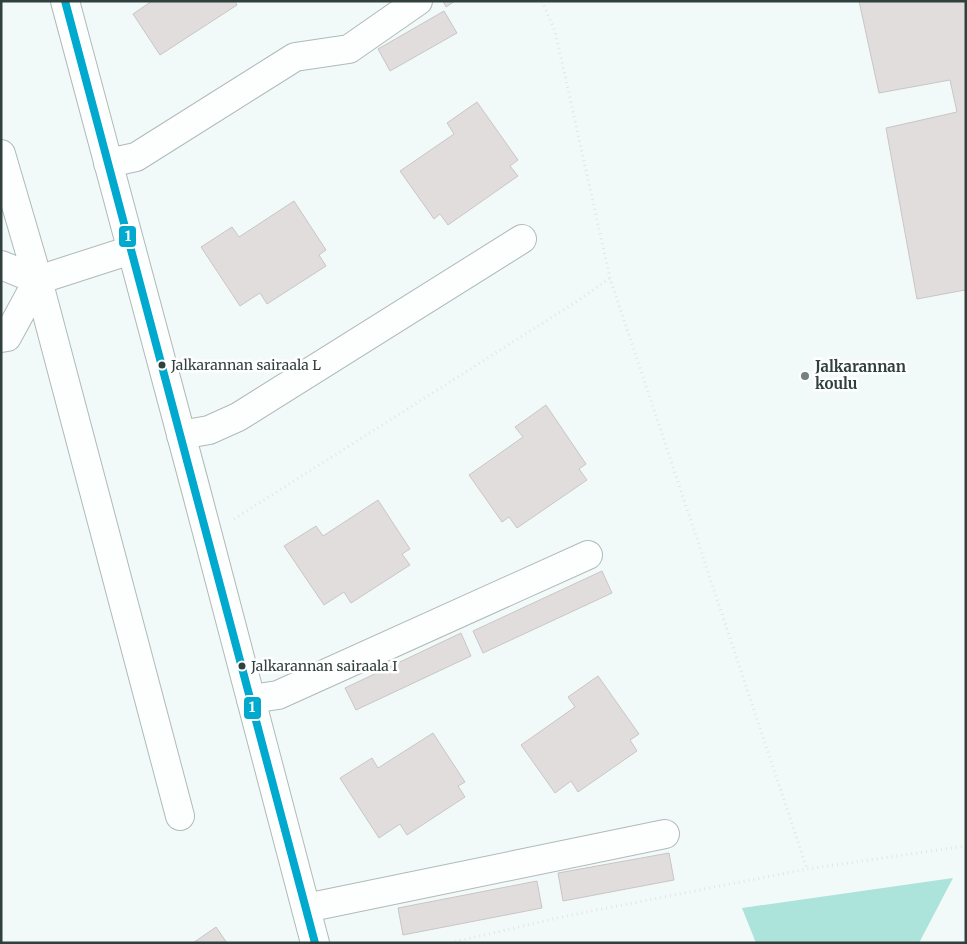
<svg xmlns="http://www.w3.org/2000/svg" width="967" height="944" font-family="Merriweather,serif">
	<style>
		.forest { fill: #ace3da }
		.building { fill: #e0dddc; stroke: #c9c6c5 }
		.lines { fill: none; stroke-linecap: round; stroke-linejoin: round }
		.minor-casing { stroke: #afbab9; stroke-width: 30 }
		.path { stroke: #e1e5e4; stroke-width: 3; stroke-dasharray: 1 4; stroke-linecap: butt }
		.minor { stroke: #fdfefe; stroke-width: 28 }
		.bus-1-casing { stroke: #fff; stroke-width: 11 }
		.bus-1 { stroke: #00a9ce; stroke-width: 8 }
		.bus-dot { fill: #30403d; stroke: #fff; stroke-width: 2 }
		.poi-dot { fill: #74817f; stroke: #fff; stroke-width: 2 }
		.labels { text-anchor: middle; stroke-width: 5; stroke-linejoin: round; paint-order: stroke }
		.bus-label { font-size: 14px; fill: #30403d; stroke: #fff; text-anchor: start }
		.poi-label { font-size: 15px; font-weight: bold; fill: #30403d; stroke: #fff; text-anchor: start }
		.line-badge { stroke: #fff; stroke-width: 2 }
		.badge-label { font-size: 14px; text-anchor: middle; font-weight: bold; fill: #fff }
	</style>
	<rect width="100%" height="100%" fill="#f2faf9"/>
	<path class="forest" d="M953,878L919,943H756L742,908Z"/>
	<g class="building">
		<path d="M152,1H235L237,5L160,55L133,14Z"/>
		<path d="M443,1H455L446,7Z"/>
		<path d="M859,1H966V296L965,290L917,299L886,128L957,112L950,80L879,93Z"/>
		<path d="M444,11L457,33L390,71L378,49Z"/>
		<path d="M477,102L518,160L510,166L518,176L448,225L440,214L434,219L400,171L454,134L447,123Z"/>
		<path d="M294,201L326,250L319,255L326,266L267,304L260,293L240,306L201,247L232,227L239,237Z"/>
		<path d="M546,405L586,464L579,469L587,480L517,528L509,517L502,522L469,475L523,437L515,427Z"/>
		<path d="M378,500L410,549L402,554L410,565L351,603L344,592L324,605L284,546L316,526L323,536Z"/>
		<path d="M602,571L612,593L483,653L473,631Z"/>
		<path d="M461,633L471,656L356,710L345,688Z"/>
		<path d="M598,676L639,734L630,740L637,751L578,792L571,781L555,793L521,745L575,707L568,697Z"/>
		<path d="M433,733L465,782L458,786L465,797L407,835L400,824L379,838L340,778L372,758L378,768Z"/>
		<path d="M669,853L674,880L563,901L558,873Z"/>
		<path d="M537,881L542,908L403,935L398,908Z"/>
		<path d="M216,927L227,943H193Z"/>
	</g>
	<g class="lines">
		<g class="minor-casing">
			<g id="minor">
				<path d="M65,1L197,494L315,943"/>
				<path d="M1,154L38,280L180,816"/>
				<path d="M108,163L136,157L295,57L349,49L418,1"/>
				<path d="M1,265L38,280L131,250"/>
				<path d="M1,338L7,337L38,280"/>
				<path d="M181,435L209,430L238,417L522,239"/>
				<path d="M251,699L278,695L588,555"/>
				<path d="M306,908L665,834"/>
			</g>
		</g>
		<g class="path">
			<path d="M542,1L555,31L610,278L807,869"/>
			<path d="M234,519L579,300L610,278"/>
			<path d="M450,943L566,916L807,869L966,846"/>
		</g>
		<use href="#minor" class="minor"/>
		<g class="bus-1-casing">
			<path id="bus-1" d="M65,1L315,943"/>
		</g>
		<use href="#bus-1" class="bus-1"/>
	</g>
	<g class="bus-dot">
		<circle cx="162" cy="365" r="4.5"/>
		<circle cx="242" cy="666" r="4.5"/>
	</g>
	<circle class="poi-dot" cx="805" cy="376" r="5"/>
	<g class="labels">
		<g class="bus-label">
			<text x="171" y="370">Jalkarannan sairaala L</text>
			<text x="251" y="671">Jalkarannan sairaala I</text>
		</g>
		<g class="poi-label">
			<text x="815" y="372">Jalkarannan<tspan x="815" dy="17">koulu</tspan></text>
		</g>
	</g>
	<g class="line-badge">
		<rect x="118" y="225" width="19" height="23" rx="5" fill="#00a9ce"/>
		<rect x="243" y="696" width="19" height="24" rx="5" fill="#00a9ce"/>
	</g>
	<g class="badge-label">
		<text x="128" y="241">1</text>
		<text x="252" y="712">1</text>
	</g>
	<rect width="967" height="944" fill="none" stroke="#30403d" stroke-width="5"/>
</svg>
